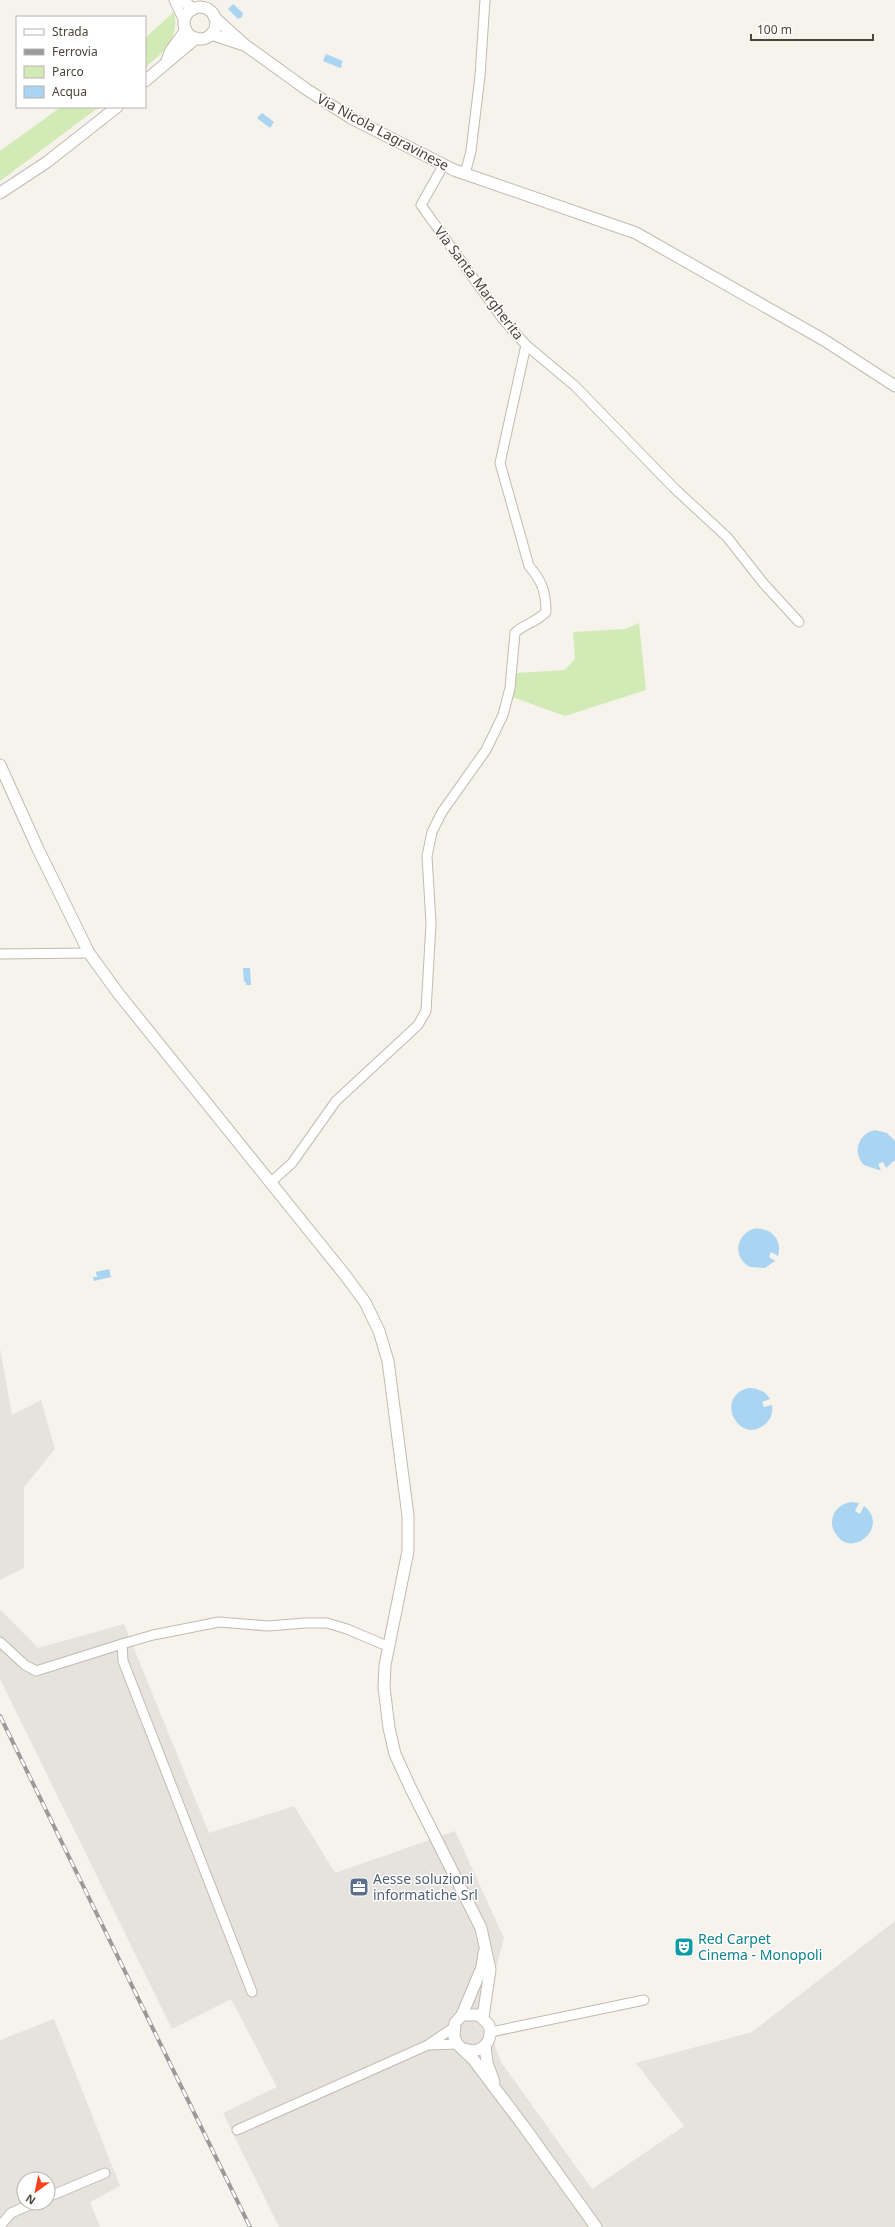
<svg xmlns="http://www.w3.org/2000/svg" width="895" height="2227" font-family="'Noto Sans',sans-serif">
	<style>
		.industrial { fill: #e6e2dd; fill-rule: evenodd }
		.green { fill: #d2eab5 }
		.water { fill: #a9d4f2 }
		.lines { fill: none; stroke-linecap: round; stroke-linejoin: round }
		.minor-casing { stroke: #c2bbae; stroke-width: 11 }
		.tertiary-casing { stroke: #c2bbae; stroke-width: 13 }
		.minor { stroke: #fff; stroke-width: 9 }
		.tertiary { stroke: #fff; stroke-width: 11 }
		.rail-casing { stroke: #9a9a9a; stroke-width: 4 }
		.rail { stroke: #fff; stroke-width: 2.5; stroke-dasharray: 8; stroke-linecap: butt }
		.labels { text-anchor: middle; stroke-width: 3; stroke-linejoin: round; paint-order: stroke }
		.street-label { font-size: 14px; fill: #4b4439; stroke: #fff }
		.service-label { font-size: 14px; fill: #4e5e75; stroke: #fff; text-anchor: start }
		.culture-label { font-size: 14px; fill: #0d838f; stroke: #fff; text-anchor: start }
	</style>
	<rect width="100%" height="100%" fill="#f6f3ec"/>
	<g class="industrial">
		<path d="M0,1348L12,1415L41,1400L55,1449L24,1487V1568L0,1580Z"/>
		<path d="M0,1609L38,1648L124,1624L209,1833L294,1806L335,1873L455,1831L504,1938L484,2015L501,2062L592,2189L684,2126L636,2063L752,2032L895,1921V2227H279L223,2113L277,2087L231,1999L172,2029L0,1679Z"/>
		<path d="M54,2019L120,2186L90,2202L100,2227H0V2040ZM24,2179H48V2203H24Z"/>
	</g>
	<g class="green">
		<path d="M174,12C180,39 164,51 145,68V38Z"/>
		<path d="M61,107H99L0,181V151Z"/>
		<path d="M639,623L646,690L565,716L512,697L516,673L565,670L575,659L573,632L625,629Z"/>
	</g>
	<g class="water">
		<path d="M233,4L243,13L242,17L238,19L228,9Z"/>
		<path d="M326,54L343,61L341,65L342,66L340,68L323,61Z"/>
		<path d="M262,113L274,122L270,128L257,118Z"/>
		<path d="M243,968H250L251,985H246V982H244Z"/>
		<path d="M875,1130L887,1133L895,1141V1160L886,1168L883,1162L878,1164L881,1170H879L864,1165C852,1152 858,1134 875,1130Z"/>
		<path d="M753,1229C770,1226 783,1239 778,1256L771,1252L769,1257L775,1261L765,1268L750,1267C733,1258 735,1236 753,1229Z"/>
		<path d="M109,1269L111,1277L94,1281L93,1277H97L96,1272Z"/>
		<path d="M748,1388C758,1388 765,1391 770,1399L762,1402L764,1407L772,1405C773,1413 771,1420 764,1425C740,1445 713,1398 748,1388Z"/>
		<path d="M852,1502L859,1503L855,1511L860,1514L864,1506C890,1526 852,1560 836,1534C832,1529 831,1522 833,1516C836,1507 844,1503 852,1502Z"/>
	</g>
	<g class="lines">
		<g class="minor-casing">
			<g id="minor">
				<path d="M174,0L184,21"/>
				<path d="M465,174L471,151L480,76L485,0"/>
				<path d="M526,345L575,386L674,488L727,537L764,584L799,622"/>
				<path d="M0,954L89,953"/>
				<path d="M271,1182L292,1163L336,1101L418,1025L426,1011L431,923L427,856L432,832L442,812L486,750L503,715L510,688L515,633C525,623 534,624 546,612C546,592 542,581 529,566L500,463L526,345L502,318L421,205L443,166"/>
				<path d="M0,1642L25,1665L36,1671L122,1644"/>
				<path d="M252,1992L123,1661L122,1644L153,1635L219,1622L268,1626L305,1623H327L347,1629L387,1646"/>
				<path d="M491,2032L644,2000"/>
				<path d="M428,2045L457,2044"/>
				<path d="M237,2130L428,2045L453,2028"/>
				<path d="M48,2197L105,2173"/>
				<path d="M0,2226L11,2213L34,2203"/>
			</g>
		</g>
		<g class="tertiary-casing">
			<g id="tertiary">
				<path d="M184,0L192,10"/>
				<circle cx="200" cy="23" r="16"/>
				<path d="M214,17L245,45L306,89L351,118L454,170L636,233L824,340L895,386"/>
				<path d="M211,34L241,44"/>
				<path d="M167,61L170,52L186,30"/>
				<path d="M145,81L196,38"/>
				<path d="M0,193L47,162L117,107"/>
				<path d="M0,765L38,849L89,953L118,993L345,1275L365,1302L379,1331L388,1361L408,1516V1551L385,1665L384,1687L389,1728L395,1754L411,1789L481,1928L490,1970L483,2017"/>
				<path d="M462,2015L482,1967L484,1953"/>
				<path d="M485,2046L487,2063L494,2082"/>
				<path d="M464,2049C481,2055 494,2042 489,2025L479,2015H462L455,2023L454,2037L457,2044L473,2059L525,2128L596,2227"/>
			</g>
		</g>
		<use href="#minor" class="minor"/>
		<use href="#tertiary" class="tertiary"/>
		<g class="rail-casing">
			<path id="rail" d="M0,1716L250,2227"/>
		</g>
		<use href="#rail" class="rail"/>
	</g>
	<defs>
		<g id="office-square" transform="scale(1)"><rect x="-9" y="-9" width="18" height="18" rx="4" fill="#5c6f8a" stroke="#fff"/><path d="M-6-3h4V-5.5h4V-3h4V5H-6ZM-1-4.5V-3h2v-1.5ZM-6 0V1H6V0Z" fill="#fff"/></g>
		<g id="theatre-square" transform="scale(1)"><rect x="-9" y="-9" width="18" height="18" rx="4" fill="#0f9aa8" stroke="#fff"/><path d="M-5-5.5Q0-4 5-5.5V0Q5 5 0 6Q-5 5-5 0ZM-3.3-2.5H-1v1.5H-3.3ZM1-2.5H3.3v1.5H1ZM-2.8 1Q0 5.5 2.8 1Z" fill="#fff"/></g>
	</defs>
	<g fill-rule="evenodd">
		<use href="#office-square" x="359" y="1887"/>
		<use href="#theatre-square" x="684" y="1947"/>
	</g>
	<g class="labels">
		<g class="street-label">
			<text transform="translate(383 132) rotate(28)" y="5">Via Nicola Lagravinese</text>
			<text transform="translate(479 283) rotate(53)" y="5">Via Santa Margherita</text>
		</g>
		<g class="service-label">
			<text x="373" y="1884">Aesse soluzioni<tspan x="373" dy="16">informatiche Srl</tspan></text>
		</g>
		<g class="culture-label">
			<text x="698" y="1944">Red Carpet<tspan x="698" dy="16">Cinema - Monopoli</tspan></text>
		</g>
	</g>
	<rect x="16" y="16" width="130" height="92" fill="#ffffff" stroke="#b7b4b0"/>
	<rect x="24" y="29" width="20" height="6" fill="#ffffff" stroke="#b7b4b0"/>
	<text x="52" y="36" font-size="12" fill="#4b4439">Strada</text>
	<rect x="24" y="49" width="20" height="6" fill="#9a9a9a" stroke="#b7b4b0"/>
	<text x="52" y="56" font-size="12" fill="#4b4439">Ferrovia</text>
	<rect x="24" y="66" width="20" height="12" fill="#d2eab5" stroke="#b7b4b0"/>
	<text x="52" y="76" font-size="12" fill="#4b4439">Parco</text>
	<rect x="24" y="86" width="20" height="12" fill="#a9d4f2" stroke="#b7b4b0"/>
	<text x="52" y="96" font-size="12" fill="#4b4439">Acqua</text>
	<g transform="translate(36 2191) rotate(213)"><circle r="19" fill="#ffffff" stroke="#b7b4b0"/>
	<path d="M0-3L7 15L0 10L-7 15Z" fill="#fc3f1d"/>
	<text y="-6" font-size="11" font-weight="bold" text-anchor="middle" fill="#4b4439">N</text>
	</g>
	<path d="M751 34v6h122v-6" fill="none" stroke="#4b4439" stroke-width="2"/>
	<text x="757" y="34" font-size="12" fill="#4b4439" stroke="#ffffff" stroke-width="3" paint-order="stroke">100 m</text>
</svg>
